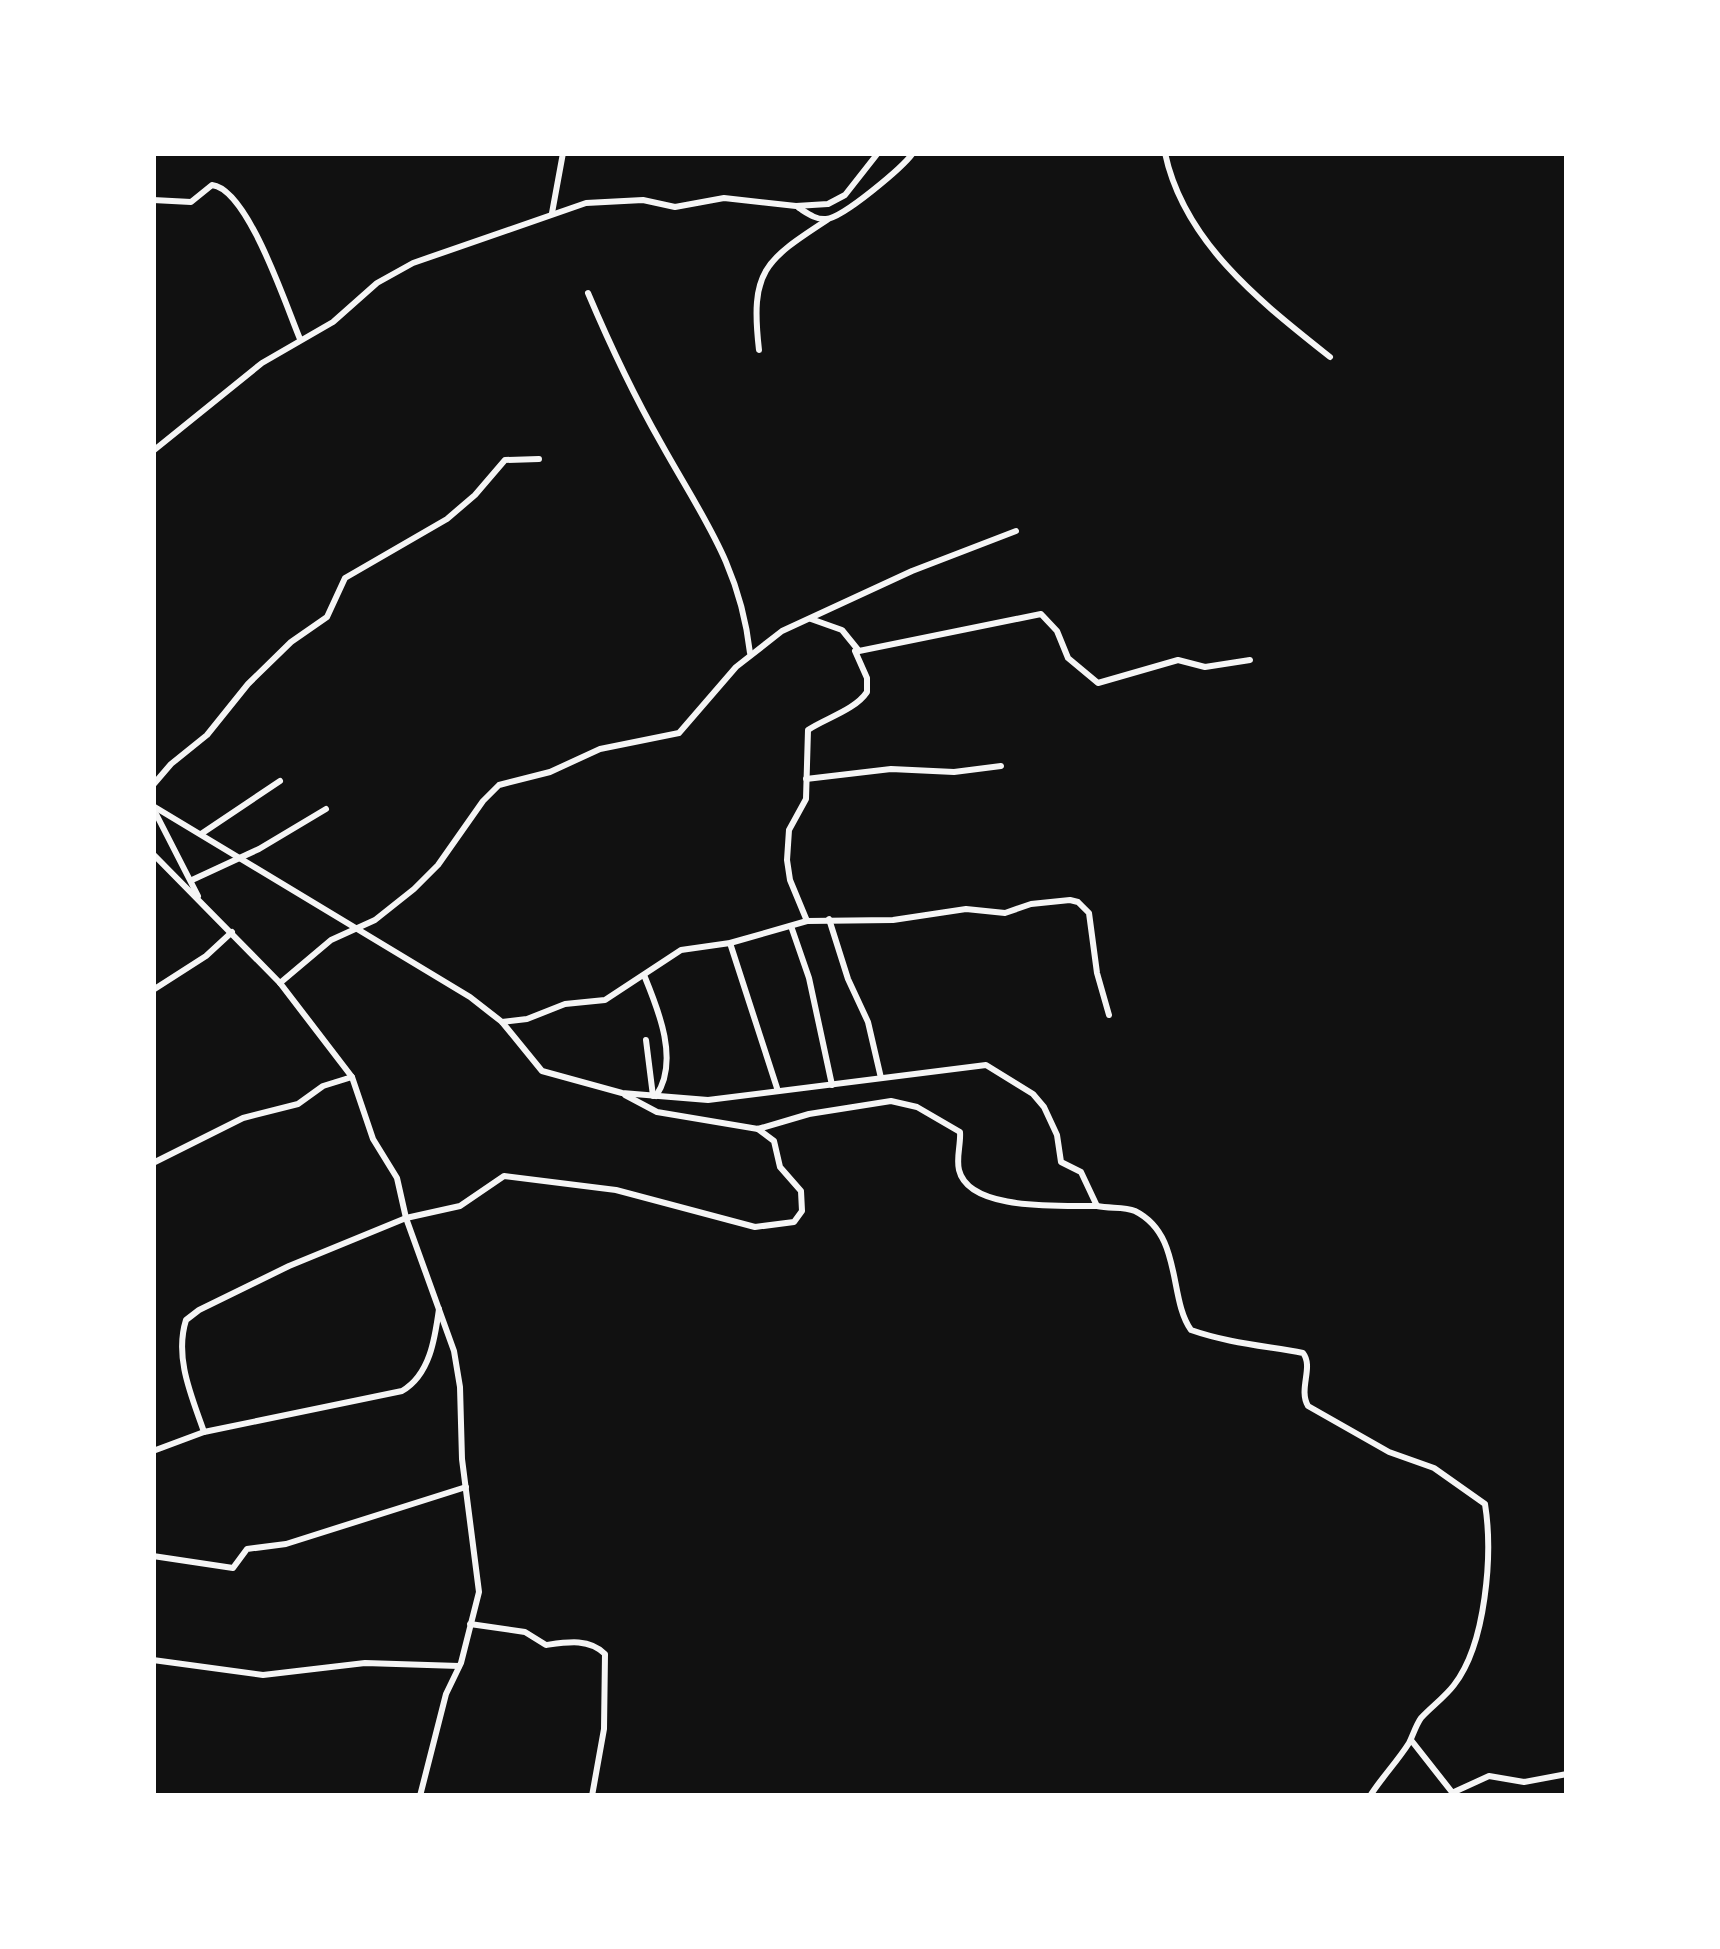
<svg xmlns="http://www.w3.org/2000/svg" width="1720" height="1949" font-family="'Source Sans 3',sans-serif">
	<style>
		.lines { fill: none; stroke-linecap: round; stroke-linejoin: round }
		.minor { stroke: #f5f5f5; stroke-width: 6 }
	</style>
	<rect width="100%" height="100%" fill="#111"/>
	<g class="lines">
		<g class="minor">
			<path d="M1165,153C1184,243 1262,303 1330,357"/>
			<path d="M153,200L191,202L212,185C248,189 286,306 300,339"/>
			<path d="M799,208C807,213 816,220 826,219C843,218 903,167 913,153"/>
			<path d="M552,213L563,153"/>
			<path d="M588,293C610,345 633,394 661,443C702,517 740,565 750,653"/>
			<path d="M759,350C750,271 764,261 827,220"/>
			<path d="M153,451L262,363L333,322L377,283L413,263L586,203L643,200L675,207L724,198L796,206L828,204L845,195L878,153"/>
			<path d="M811,619L842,630L859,651L1041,614L1057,631L1068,658L1098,683L1178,660L1205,667L1250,660"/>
			<path d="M806,779L891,769L954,772L1001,766"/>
			<path d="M153,785L171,764L207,735L248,684L291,642L327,617L345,578L447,519L475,495L505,460L539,459"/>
			<path d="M153,806L470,997L502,1022L542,1071L622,1093L708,1100L986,1065L1033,1094L1044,1107L1057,1135L1061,1162L1081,1172L1097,1206C1110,1209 1124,1206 1135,1211C1183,1235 1168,1298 1191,1330C1228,1343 1266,1346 1303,1353C1314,1367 1298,1389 1308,1406L1389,1452L1434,1468L1485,1504C1493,1554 1486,1644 1454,1685C1445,1697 1431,1707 1421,1718C1416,1725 1413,1735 1409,1743C1397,1762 1382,1777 1370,1796"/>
			<path d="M153,808L198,896"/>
			<path d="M201,834L280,781"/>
			<path d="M153,854L280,983L352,1077L373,1139L397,1178L406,1218L454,1351L460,1387L462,1459L479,1592L461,1663L446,1694L420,1796"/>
			<path d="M192,880L259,849L326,809"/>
			<path d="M829,919L848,979L868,1022L881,1078"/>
			<path d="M807,921L790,880L787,860L789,830L806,799L808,730C826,718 855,710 867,692V678L855,651"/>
			<path d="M791,926L809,978L832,1085"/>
			<path d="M730,943L777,1088"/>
			<path d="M644,975C658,1009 680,1061 656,1096"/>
			<path d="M280,983L331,940L375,920L414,889L438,865L483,801L499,785L550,772L600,749L679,733L736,667L782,631L912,571L1016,531"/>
			<path d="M153,990L206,956L232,932"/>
			<path d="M502,1022L527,1019L565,1004L605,1000L681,950L730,943L807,921L893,920L966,909L1005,913L1031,904L1070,900L1078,902L1089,913L1097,973L1109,1015"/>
			<path d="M646,1040L653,1096"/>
			<path d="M625,1095L657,1112L758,1129L809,1114L891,1101L917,1107L960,1132C961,1144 956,1158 959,1170C969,1212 1063,1205 1097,1206"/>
			<path d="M153,1163L243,1118L298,1104L323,1086L352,1077"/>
			<path d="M204,1432C192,1397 174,1358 186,1320L199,1310L289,1266L406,1218L460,1206L504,1176L616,1190L755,1227L794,1222L802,1211L801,1191L780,1167L774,1141L758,1129"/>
			<path d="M153,1451L204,1432L402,1391C430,1375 435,1338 439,1309"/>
			<path d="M153,1556L233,1568L247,1549L286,1544L466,1487"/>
			<path d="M470,1624L525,1632L546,1645C567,1642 589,1638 605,1654L604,1729L592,1796"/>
			<path d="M153,1660L263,1675L365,1663L459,1666"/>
			<path d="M1411,1740L1455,1796"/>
			<path d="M1454,1792L1489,1776L1524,1782L1567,1774"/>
		</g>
	</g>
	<rect width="1720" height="1949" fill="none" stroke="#ffffff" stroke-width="312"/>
</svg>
